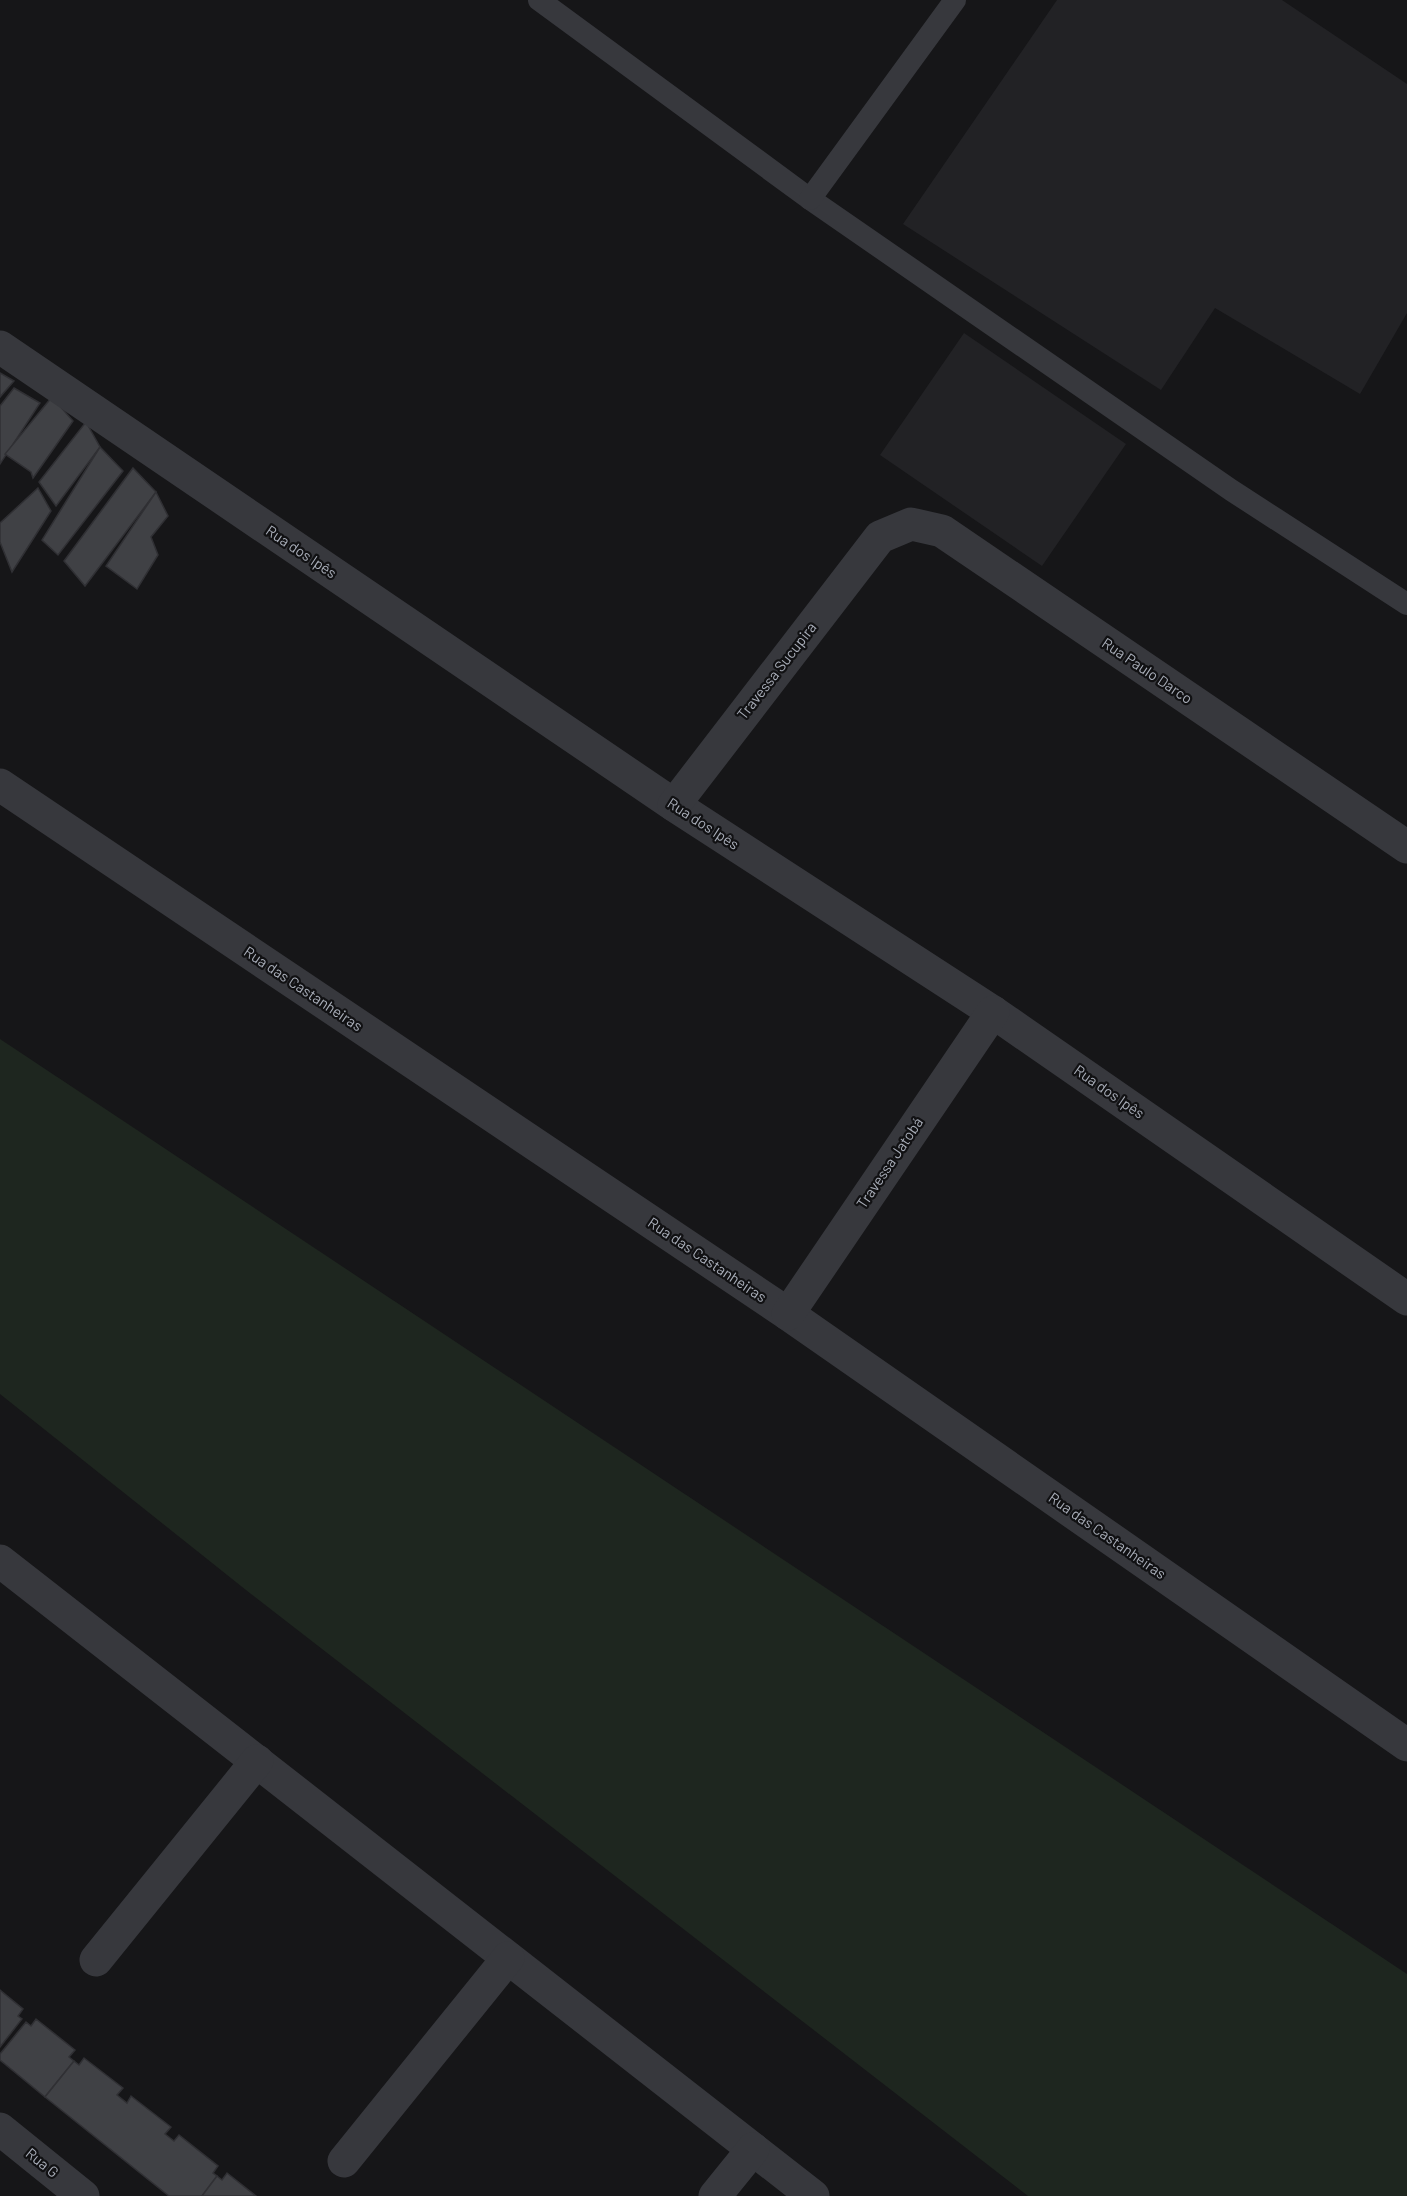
<svg xmlns="http://www.w3.org/2000/svg" width="1407" height="2196" font-family="Barlow,sans-serif">
	<style>
		.built { fill: #222225 }
		.green { fill: #1e261f }
		.building { fill: #404145; stroke: #303034; stroke-width: 1.5 }
		.lines { fill: none; stroke-linecap: round; stroke-linejoin: round }
		.service { stroke: #37383d; stroke-width: 22 }
		.minor { stroke: #37383d; stroke-width: 33 }
		.labels { text-anchor: middle; stroke-width: 4.5; stroke-linejoin: round; paint-order: stroke }
		.street-label { font-size: 15px; fill: #a8adb8; stroke: #111113 }
	</style>
	<rect width="100%" height="100%" fill="#161618"/>
	<g class="built">
		<path d="M1057,0H1282L1407,84V313L1360,394L1215,308L1161,390L903,224Z"/>
		<path d="M964,333L1126,444L1042,566L880,455Z"/>
	</g>
	<path class="green" d="M0,1039L1407,1974V2196H1028L251,1594L0,1394Z"/>
	<g class="building">
		<path d="M0,373L14,381L0,397Z"/>
		<path d="M14,388L40,403L0,464V406Z"/>
		<path d="M52,397L73,421L33,478L31,472L5,454Z"/>
		<path d="M86,422L100,447L56,506L39,482Z"/>
		<path d="M100,447L123,471L58,555L42,540Z"/>
		<path d="M133,468L156,492L85,586L64,561Z"/>
		<path d="M38,488L51,511L12,572L0,542V523Z"/>
		<path d="M156,492L168,516L151,537L158,555L137,589L106,566Z"/>
		<path d="M0,1990L23,2009L18,2016L22,2019L0,2047Z"/>
		<path d="M36,2019L75,2050L69,2057L74,2061L45,2097L0,2060V2054L26,2022L31,2026Z"/>
		<path d="M84,2058L123,2088L117,2095L127,2103L131,2096L171,2127L165,2134L174,2141L179,2135L218,2166L213,2173L217,2176L202,2196H169L45,2097L74,2061L79,2065Z"/>
		<path d="M227,2173L256,2196H202L217,2176L222,2180Z"/>
	</g>
	<g class="lines">
		<g class="service">
			<path d="M539,0L810,199L1231,490L1407,604"/>
			<path d="M810,199L955,0"/>
		</g>
		<g class="minor">
			<path d="M0,347L674,805L993,1012L1407,1299"/>
			<path d="M0,785L788,1314L1407,1745"/>
			<path d="M674,805L880,537L911,524L942,531L1407,847"/>
			<path d="M788,1314L993,1012"/>
			<path d="M0,1561L813,2196"/>
			<path d="M96,1960L257,1761"/>
			<path d="M0,2129L83,2196"/>
			<path d="M344,2161L508,1958"/>
			<path d="M715,2196L753,2149"/>
		</g>
	</g>
	<g class="labels">
		<g class="street-label">
			<text transform="translate(301 552) rotate(34)" y="5">Rua dos Ipês</text>
			<text transform="translate(777 671) rotate(-52)" y="5">Travessa Sucupira</text>
			<text transform="translate(1147 671) rotate(34)" y="5">Rua Paulo Darco</text>
			<text transform="translate(703 824) rotate(33)" y="5">Rua dos Ipês</text>
			<text transform="translate(303 989) rotate(34)" y="5">Rua das Castanheiras</text>
			<text transform="translate(1109 1092) rotate(35)" y="5">Rua dos Ipês</text>
			<text transform="translate(890 1163) rotate(-56)" y="5">Travessa Jatobá</text>
			<text transform="translate(707 1260) rotate(34)" y="5">Rua das Castanheiras</text>
			<text transform="translate(1107 1536) rotate(35)" y="5">Rua das Castanheiras</text>
			<text transform="translate(42 2163) rotate(39)" y="5">Rua G</text>
		</g>
	</g>
</svg>
